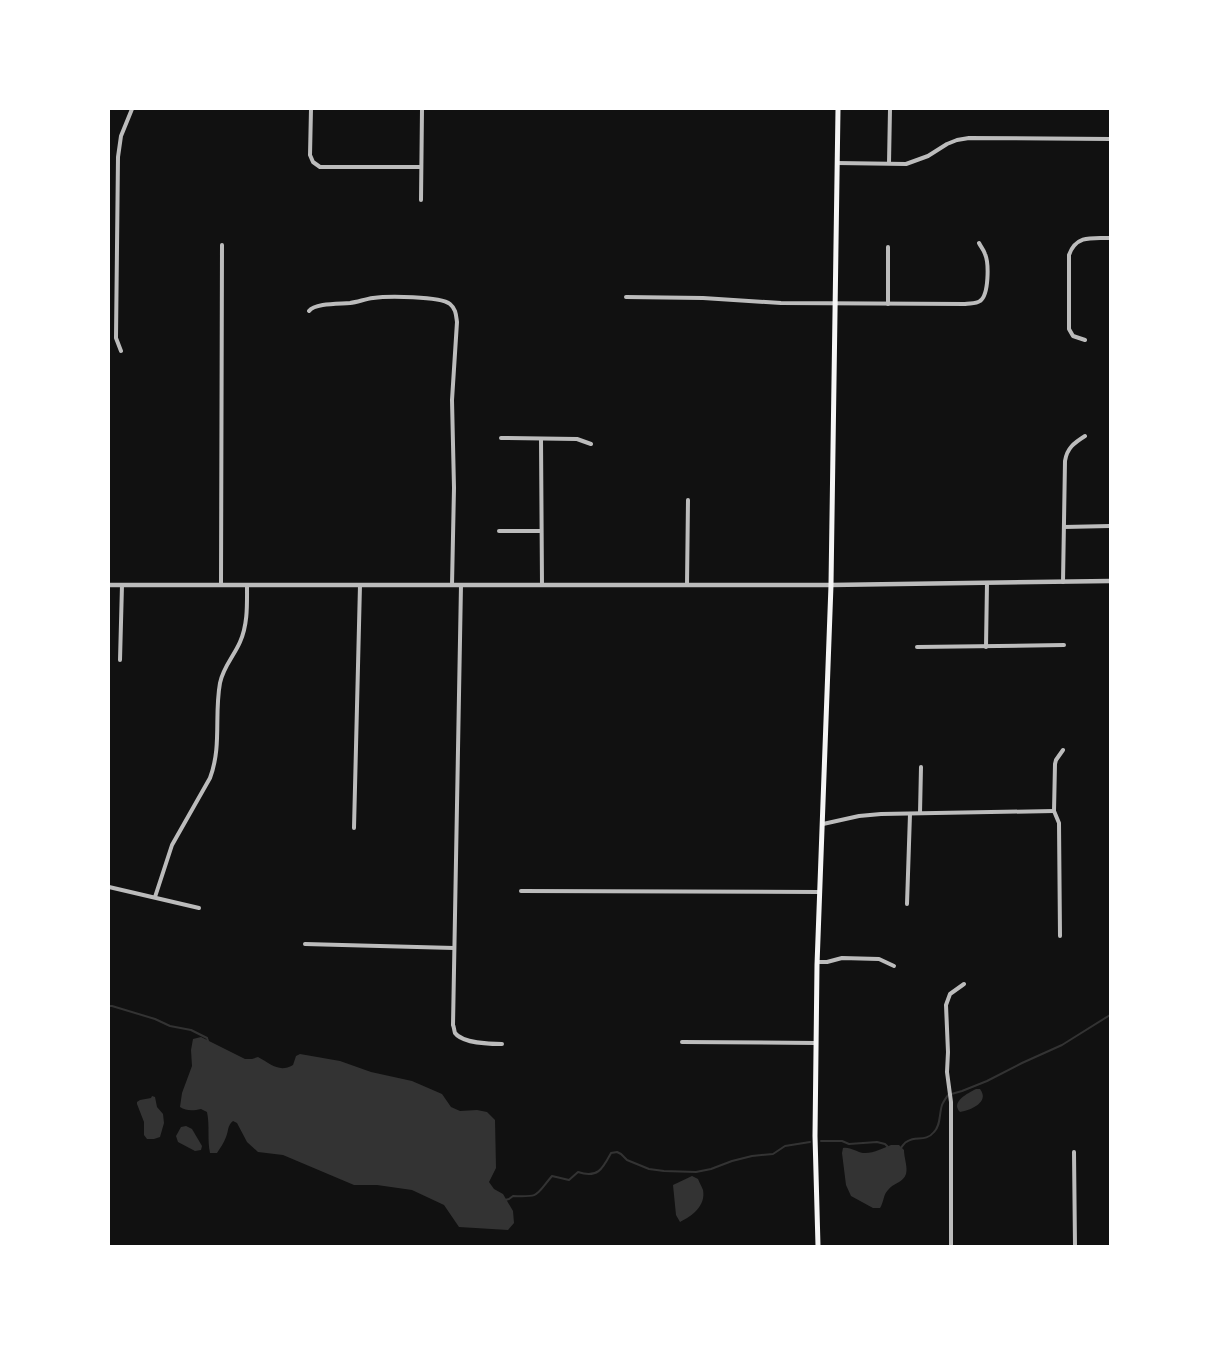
<svg xmlns="http://www.w3.org/2000/svg" width="1219" height="1355" font-family="'Fira Sans Condensed',sans-serif">
	<style>
		.water { fill: #333 }
		.lines { fill: none; stroke-linecap: round; stroke-linejoin: round }
		.stream { stroke: #333; stroke-width: 2 }
		.minor { stroke: #bcbcbc; stroke-width: 4 }
		.tertiary { stroke: #bcbcbc; stroke-width: 4.5 }
		.secondary { stroke: #f5f5f5; stroke-width: 5 }
	</style>
	<rect width="100%" height="100%" fill="#111"/>
	<g class="water">
		<path d="M201,1037L245,1059H252L258,1057C271,1064 279,1073 293,1065L296,1056L300,1054L340,1061L371,1072L412,1081L442,1094L451,1107L460,1111L477,1110L487,1112L495,1120L496,1168L489,1182L494,1189L503,1194L513,1211L514,1223L508,1230L459,1227L444,1205L412,1190L377,1185H354L283,1155L258,1152L247,1142L237,1123L233,1121C227,1126 229,1130 226,1137C224,1143 220,1148 217,1153H210C207,1139 210,1126 207,1112L201,1109C193,1111 186,1111 180,1107L182,1093L192,1066L191,1050L193,1039Z"/>
		<path d="M976,1089H980C990,1102 971,1110 960,1112C950,1102 968,1093 976,1089Z"/>
		<path d="M152,1096L155,1097L157,1107L163,1114L164,1123L160,1137L154,1139H147L144,1135V1122L137,1104V1102L140,1100L151,1098Z"/>
		<path d="M186,1126L192,1129L202,1146L201,1150L195,1151L178,1142L176,1136L181,1127Z"/>
		<path d="M891,1145H899L904,1150C904,1158 908,1167 906,1174C903,1183 893,1183 888,1190C883,1195 884,1202 880,1208H873L851,1196L846,1185L842,1153L843,1148C851,1147 856,1152 863,1153C873,1154 883,1148 891,1145Z"/>
		<path d="M692,1176L698,1179C699,1182 702,1187 703,1190C706,1206 692,1216 680,1222L676,1215L673,1185Z"/>
	</g>
	<g class="lines">
		<g class="stream">
			<path d="M109,1006H112L155,1019L170,1026L191,1030L207,1038L208,1041"/>
			<path d="M821,1141H842L849,1144L877,1142L885,1144L888,1147"/>
			<path d="M900,1149C903,1146 904,1142 908,1141C916,1136 926,1142 934,1132C941,1125 939,1114 942,1105C943,1102 946,1098 948,1095L962,1091L987,1081L1022,1063L1062,1045L1110,1015"/>
			<path d="M505,1200L509,1199L513,1196C541,1197 535,1196 552,1176L569,1180L578,1172C598,1179 603,1168 611,1153L617,1152L621,1154L627,1160L649,1169L664,1171L696,1172L711,1169L732,1161L752,1156L773,1154L785,1146L810,1142"/>
		</g>
		<g class="minor">
			<path d="M311,109L310,155L313,162L320,167H421"/>
			<path d="M837,163L906,164L928,156L947,144L957,140L969,138L1110,139"/>
			<path d="M889,163L890,109"/>
			<path d="M421,200L422,109"/>
			<path d="M626,297L703,298L781,303L965,304C970,303 976,304 980,301C989,295 989,263 985,254C984,250 981,247 979,243"/>
			<path d="M888,304V247"/>
			<path d="M309,311C315,303 339,304 350,303C358,302 365,299 373,298C387,296 440,296 450,304C456,309 456,315 457,322L452,400L454,488L452,585"/>
			<path d="M1085,340L1073,336L1069,329V255C1076,235 1092,238 1110,238"/>
			<path d="M121,351L116,338L118,157L121,136L132,109"/>
			<path d="M501,438L577,439L591,444"/>
			<path d="M541,439L542,585"/>
			<path d="M1064,527L1110,526"/>
			<path d="M499,531H541"/>
			<path d="M1063,582L1065,461C1067,448 1074,443 1085,436"/>
			<path d="M221,585L222,245"/>
			<path d="M461,585L453,1025C454,1027 454,1030 455,1033C462,1043 491,1044 502,1044"/>
			<path d="M687,585L688,500"/>
			<path d="M917,647L1064,645"/>
			<path d="M986,647L987,583"/>
			<path d="M120,660L122,585"/>
			<path d="M920,813L921,767"/>
			<path d="M823,824L859,816L881,814L1054,811"/>
			<path d="M354,828L360,585"/>
			<path d="M109,887L199,908"/>
			<path d="M521,891L819,892"/>
			<path d="M155,897L172,845L210,778C222,746 214,716 220,683C223,667 234,656 240,642C248,624 247,604 247,585"/>
			<path d="M907,904L910,814"/>
			<path d="M1060,936L1059,823L1054,811L1055,764L1056,760L1063,750"/>
			<path d="M305,944L454,948"/>
			<path d="M817,962H827L842,958L879,959L894,966"/>
			<path d="M682,1042L816,1043"/>
			<path d="M1074,1152L1075,1246"/>
			<path d="M951,1246V1102L947,1072L948,1052L946,1005L950,994L964,984"/>
		</g>
		<path class="tertiary" d="M109,585H831L1110,581"/>
		<path class="secondary" d="M818,1246L815,1136L817,965L831,585L838,109"/>
	</g>
	<rect width="1219" height="1355" fill="none" stroke="#ffffff" stroke-width="220"/>
</svg>
